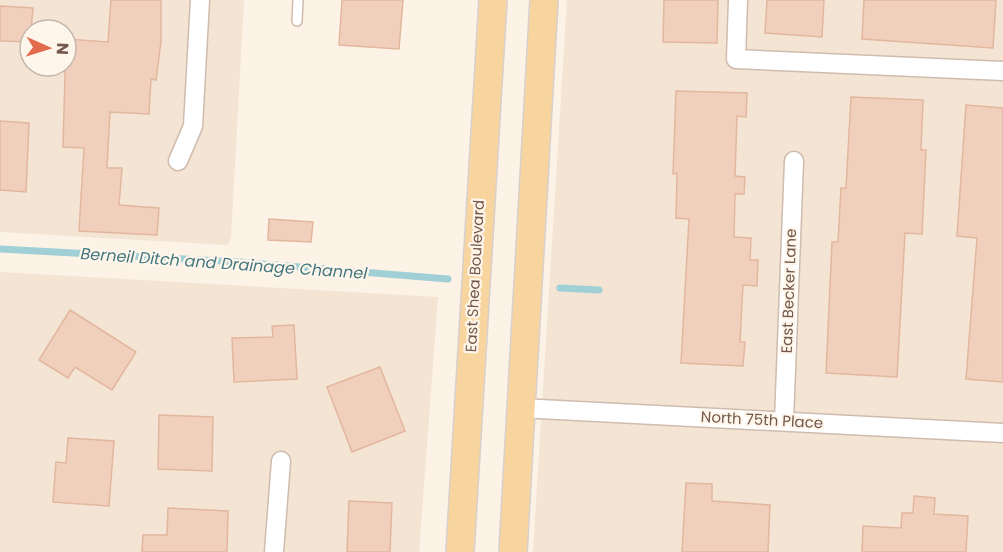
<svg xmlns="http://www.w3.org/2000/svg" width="1003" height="552" font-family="Poppins,sans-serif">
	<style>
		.residential { fill: #f3e4d3; fill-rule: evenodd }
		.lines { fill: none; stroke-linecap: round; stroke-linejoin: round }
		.stream { stroke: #a0cfd6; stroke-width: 7 }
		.building { fill: #f0d0bd; stroke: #e3b69e; stroke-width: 1.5 }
		.service-casing { stroke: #cfbcae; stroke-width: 12 }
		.minor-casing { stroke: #cfbcae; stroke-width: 21 }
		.primary-casing { stroke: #d8d0cd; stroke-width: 30 }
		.service { stroke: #fff; stroke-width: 9 }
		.minor { stroke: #fff; stroke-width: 18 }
		.primary { stroke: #f8d59f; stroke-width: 27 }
		.labels { text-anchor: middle; stroke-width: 4.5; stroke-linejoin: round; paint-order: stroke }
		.street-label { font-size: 15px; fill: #74584b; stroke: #fff6eb }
		.water-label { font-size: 16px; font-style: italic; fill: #42777f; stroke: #fff6eb }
	</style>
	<rect width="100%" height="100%" fill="#fcf2e5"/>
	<g class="residential">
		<path d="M0,0H244L231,237L228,245L0,232ZM30,30H66V66H30Z"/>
		<path d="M567,0H1003V552H533Z"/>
		<path d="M0,272L438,297L419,552H0Z"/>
	</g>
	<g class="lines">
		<g class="stream">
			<path d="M0,249L239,262L448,279"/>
			<path d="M560,288L599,290"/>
		</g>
	</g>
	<g class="building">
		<path d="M111,0H161V41L156,80L151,79L149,114L110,112L107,168H122L119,205L159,208L157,235L79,231L84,148L63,147L66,39L108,42Z"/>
		<path d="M342,0H403L399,49L339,45Z"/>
		<path d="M664,0H718L717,43L663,42Z"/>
		<path d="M767,0H824L822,37L765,33Z"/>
		<path d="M864,0H996L993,48L862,39Z"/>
		<path d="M0,6L33,8L30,42L0,41Z"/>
		<path d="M676,91L747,93L746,117L737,116L735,176L745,177L744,194H735L734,237L751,238L750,260H758L757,286L743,285L740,342H745L743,366L681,363L689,219L676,218L677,173L673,174Z"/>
		<path d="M851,97L923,100L921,150H926L922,234L905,233L897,377L826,373L832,242H838L841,188H846Z"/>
		<path d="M966,105L1003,108V382L966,379L977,238L957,236Z"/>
		<path d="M0,121L29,123L26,192L0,190Z"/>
		<path d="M269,219L313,222L311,242L268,240Z"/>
		<path d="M70,310L136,352L112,390L75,367L68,378L39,360Z"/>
		<path d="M294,325L297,379L234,382L232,338L273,337L272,326Z"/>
		<path d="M380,367L405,431L352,452L327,387Z"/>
		<path d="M159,415L213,417L212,471L158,469Z"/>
		<path d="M68,438L114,441L109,506L53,502L56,462L66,463Z"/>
		<path d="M686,483L712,484V501L770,505L768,552H682Z"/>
		<path d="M914,496L935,498L934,514L968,516L966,552H862L863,526L901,528L902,513H913Z"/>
		<path d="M349,501L392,503L390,552H347Z"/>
		<path d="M168,508L228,511L227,552H142L143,535H167Z"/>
	</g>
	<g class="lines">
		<g class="service-casing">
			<path id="service" d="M297,21L298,0"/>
		</g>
		<g class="minor-casing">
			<g id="minor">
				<path d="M738,0L736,59L1003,71"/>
				<path d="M178,161L193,126L200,0"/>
				<path d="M520,408L1003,433"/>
				<path d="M784,421L794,161"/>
				<path d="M274,552L281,461"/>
			</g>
		</g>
		<g class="primary-casing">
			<g id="primary">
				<path d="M460,552L493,0"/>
				<path d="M513,552L544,0"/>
			</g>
		</g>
		<use href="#service" class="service"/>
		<use href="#minor" class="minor"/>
		<use href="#primary" class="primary"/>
	</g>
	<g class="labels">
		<g class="street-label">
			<text transform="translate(475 276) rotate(-87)" y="5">East Shea Boulevard</text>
			<text transform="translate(789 291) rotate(-88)" y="5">East Becker Lane</text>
			<text transform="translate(762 420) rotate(3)" y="5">North 75th Place</text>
		</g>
		<g class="water-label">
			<text transform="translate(224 263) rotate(4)" y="6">Berneil Ditch and Drainage Channel</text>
		</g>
	</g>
	<g transform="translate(48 48) rotate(93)"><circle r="28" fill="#fff6eb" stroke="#c7b7ab" stroke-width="1.5"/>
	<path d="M0-4.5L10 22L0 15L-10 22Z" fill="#e26a4d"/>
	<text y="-9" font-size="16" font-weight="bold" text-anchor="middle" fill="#74584b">N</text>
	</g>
</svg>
